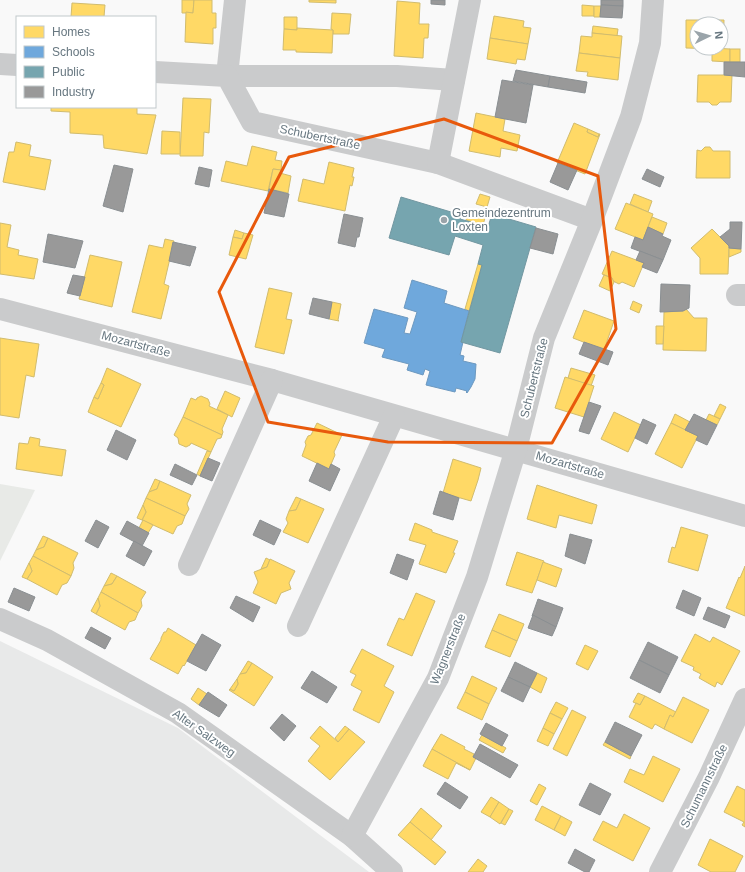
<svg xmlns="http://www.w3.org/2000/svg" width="745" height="872" font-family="Helvetica,sans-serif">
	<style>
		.built { fill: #e8e9e9 }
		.green { fill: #e8eae7 }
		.homes { fill: #ffd966; stroke: #d1bc6e; fill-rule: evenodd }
		.schools { fill: #6fa8dc; stroke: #6d99c0 }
		.public { fill: #76a5af; stroke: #7297a1 }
		.industry { fill: #999; stroke: #8a8f92 }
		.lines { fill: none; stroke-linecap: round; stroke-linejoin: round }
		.minor { stroke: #cacbcc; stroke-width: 22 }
		.marked { fill: none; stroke: #e8590c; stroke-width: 3; stroke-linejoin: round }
		.poi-dot { fill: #9aa4aa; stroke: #fff; stroke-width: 1.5 }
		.labels { text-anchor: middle; stroke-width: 4; stroke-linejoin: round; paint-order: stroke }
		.street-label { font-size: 12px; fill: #677780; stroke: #fff }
		.poi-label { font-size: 12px; fill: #677780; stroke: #fff; text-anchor: start }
	</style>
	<rect width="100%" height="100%" fill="#f9f9f9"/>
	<path class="built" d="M0,641L178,728L369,872H0Z"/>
	<path class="green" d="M0,484L35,490L0,561Z"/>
	<g class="homes">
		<path d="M182,0H194L193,13H182Z"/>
		<path d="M194,0H212V13H216V28H213V44L185,42L186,12L193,13Z"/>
		<path d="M309,0H336V3L309,2Z"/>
		<path d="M397,1L420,3L419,24H429L428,38H424L423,58L394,56Z"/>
		<path d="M72,3L105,5L104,17H71Z"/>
		<path d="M582,5L594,6V16H582Z"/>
		<path d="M594,6H601L600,17H594Z"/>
		<path d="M332,13L351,14L349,34H333V30L331,29Z"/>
		<path d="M494,16L524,21L523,27L531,28L528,44L490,38Z"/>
		<path d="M284,17H297V30L284,29Z"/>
		<path d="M686,20H724L723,49L686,48ZM697,24H721V48H697Z"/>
		<path d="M593,26L618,29L617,36L592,33Z"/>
		<path d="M297,28L333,30L332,53L296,52V50H283L284,29L297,30Z"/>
		<path d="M592,33L622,36L620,58L579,53L581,36L592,37Z"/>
		<path d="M490,38L528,44L525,60L517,59L516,64L487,59Z"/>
		<path d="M712,48L730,49V62L712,61Z"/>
		<rect x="730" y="49" width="10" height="13"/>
		<path d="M579,53L620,58L618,80L587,76L588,72L576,71Z"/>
		<path d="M698,75H732L731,102H720L717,105H712L709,102H697Z"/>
		<path d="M183,98L211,99L209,133L204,132L203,156H180Z"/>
		<path d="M51,107H137V114L156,115L147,154L104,148L103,135L70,133V112L51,111Z"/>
		<path d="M476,113L505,119L503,131L520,135L517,151L501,148L500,157L469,151Z"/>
		<path d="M574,123L588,129L587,132L598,137L599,134H600L585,174L557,163Z"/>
		<path d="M588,129L599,134L598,137L587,132Z"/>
		<path d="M162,131L180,132V154H161Z"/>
		<path d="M16,142L31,145L29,156L51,160L45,190L3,182L9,152H14Z"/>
		<path d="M252,146L277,152L275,160L282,161L281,170L273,169L268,191L221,181L226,161L247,166Z"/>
		<path d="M705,147H710L713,151H730V178H696L697,150L701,151Z"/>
		<path d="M329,162L354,168L352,177H354L352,186L350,185L345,211L298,201L303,179L324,184Z"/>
		<path d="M273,169L281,170L280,173L291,176L288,193L269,189Z"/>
		<path d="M480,194L490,197L487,207L476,204Z"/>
		<path d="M634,194L652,201L648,212L630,204Z"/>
		<path d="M626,203L653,214L643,240L615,229Z"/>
		<path d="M468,213L485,218L483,225L466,220Z"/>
		<path d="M652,217L667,223L663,234L648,227Z"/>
		<path d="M0,223L11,225L7,247L19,250L18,255L38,259L34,279L0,274Z"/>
		<path d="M712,229L729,246L728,274H700V258L691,248Z"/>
		<path d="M235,230L244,233L242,239L233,237Z"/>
		<path d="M244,233L253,235L246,259L229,255L233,237L242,239Z"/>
		<path d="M165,239L174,241L164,284L169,286L161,319L132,312L149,245L163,248Z"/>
		<path d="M729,248L741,249V252L729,257Z"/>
		<path d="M612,251L644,263L634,287L622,282L619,284L613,281L612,278L602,274Z"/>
		<path d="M90,255L122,262L112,307L79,299Z"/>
		<path d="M478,264L482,265L469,311L465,309Z"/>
		<path d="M604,275L612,278L614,282L610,291L599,286Z"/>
		<path d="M269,288L292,293L286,319L292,320L284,354L255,347Z"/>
		<path d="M633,301L642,305L639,313L630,309Z"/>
		<path d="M332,302L341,304L338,320L339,321L329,319Z"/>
		<path d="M686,309L694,318H707L706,351L663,350L664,312L683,311Z"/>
		<path d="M584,310L614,321L604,350L573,338Z"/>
		<path d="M656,326H664L663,344H656Z"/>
		<path d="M0,338L39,344L34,377L26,375L19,418L0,415Z"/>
		<path d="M107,368L141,384L121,427L88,412L94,397L98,399L104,385L101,383Z"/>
		<path d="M571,368L595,375L591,386L568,378Z"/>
		<path d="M565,377L594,386L584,417L555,408Z"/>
		<path d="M101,383L104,385L98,399L94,397Z"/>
		<path d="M225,391L240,398L232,417L217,409Z"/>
		<path d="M201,396L208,399L210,404L209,406L228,415L222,429L223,432L222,435L183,417L191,398L196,400L197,398Z"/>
		<path d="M720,404L726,407L720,419L714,416Z"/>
		<path d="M614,412L641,425L628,452L601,439Z"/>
		<path d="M675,414L690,422L685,430L671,423Z"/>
		<path d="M709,414L720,419L717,425L706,420Z"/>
		<path d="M183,417L222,435L221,438L217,439L211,452L191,443L190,445L186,447L179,444L178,438L174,435Z"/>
		<path d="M317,423L342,435L334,452L335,455L329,469L302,456L306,445L305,442L308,436L311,435Z"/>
		<path d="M671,423L698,436L682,468L655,454Z"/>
		<path d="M30,437L40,439L39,446L66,450L62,476L16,469L19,443L28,444Z"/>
		<path d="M207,451L211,452L200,476L197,474Z"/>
		<path d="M453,459L481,468L478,480L471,501L443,493Z"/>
		<path d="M155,479L160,481L157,489L149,492Z"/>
		<path d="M160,481L191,495L187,504L189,509L185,516L146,498L149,492L157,489Z"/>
		<path d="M537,485L597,505L592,524L559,515L556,528L527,519Z"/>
		<path d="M296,497L301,499L296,510L289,511Z"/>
		<path d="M146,498L185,516L182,524L177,526L173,534L142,520L146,512L143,505Z"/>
		<path d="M301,499L324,509L308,543L283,532L288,523L286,519L289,511L296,510Z"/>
		<path d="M143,505L146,512L142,520L137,518Z"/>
		<path d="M143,520L153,525L148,533L139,528Z"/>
		<path d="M415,523L432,530V532L458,541L453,553H455L446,573L419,564L426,545L409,540Z"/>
		<path d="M681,527L708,535L698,571L668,562L672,547L675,548Z"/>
		<path d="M43,536L48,538L44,547L36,550Z"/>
		<path d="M48,538L78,553L73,563L74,568L71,576L33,556L36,550L44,547Z"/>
		<path d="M517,552L544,561L532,593L506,585Z"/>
		<path d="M33,556L71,576L67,583L62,585L57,595L27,579L32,571L29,563Z"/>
		<path d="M266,558L270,560L267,567L261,569Z"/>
		<path d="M270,559L295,571L289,583L291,589L281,593L276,604L253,593L258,582L254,572L267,567Z"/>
		<path d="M543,562L562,569L556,587L537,580Z"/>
		<path d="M29,563L32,571L27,579L22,577Z"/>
		<path d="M745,566V616L726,608L739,577L740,578Z"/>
		<path d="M111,573L117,576L112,584L104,586Z"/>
		<path d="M117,576L146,592L141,600L142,606L138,613L101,592L104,586L112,584Z"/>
		<path d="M101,592L138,613L135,620L129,622L125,630L96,614L100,606L98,598Z"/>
		<path d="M416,593L435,601L412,656L387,645L399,618L404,620Z"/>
		<path d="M98,598L100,606L96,614L91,611Z"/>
		<path d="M499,614L524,624L517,641L492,630Z"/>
		<path d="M168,628L196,645L184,666L183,665L178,674L150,659L161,640V638L164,632H166Z"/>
		<path d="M492,630L517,641L510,657L485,647Z"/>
		<path d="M695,634L710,642L713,637L740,651L722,685L717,682L715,687L699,678L701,674L693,670L694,667L681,661Z"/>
		<path d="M585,645L598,651L588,670L576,664Z"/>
		<path d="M362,649L394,666L384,686L394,692L379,723L353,710L362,691L351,685L356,675L350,672Z"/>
		<path d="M248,661L252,663L246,673L240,674Z"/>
		<path d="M252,663L273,677L254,706L229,690L230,689L234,691L238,684L237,679L240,674L246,673Z"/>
		<path d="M537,673L547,678L541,693L530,687Z"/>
		<path d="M472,676L497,688L489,704L465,692Z"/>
		<path d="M237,679L238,684L234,691L230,689Z"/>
		<path d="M198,688L207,694L199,705L191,699Z"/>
		<path d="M465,692L489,704L482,720L457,708Z"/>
		<path d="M638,693L645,696L640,705L633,702Z"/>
		<path d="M645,696L676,712L673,717L670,715L664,729L655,724L652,729L629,717L636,703L640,705Z"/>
		<path d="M683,697L709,710L692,743L664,729L670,715L673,717Z"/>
		<path d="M556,702L568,708L562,719L550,713Z"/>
		<path d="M572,710L586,717L567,756L553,749Z"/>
		<path d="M550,713L562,719L554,734L543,728Z"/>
		<path d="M320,726L338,742L349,729L365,742L330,780L308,761L320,746L310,738Z"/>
		<path d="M345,726L349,729L338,742L335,738Z"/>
		<path d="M543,728L554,734L548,746L537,741Z"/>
		<path d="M441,734L465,747L464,749L474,754L473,757L476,758L470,770L432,749Z"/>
		<path d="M482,735L506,748L503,753L479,740Z"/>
		<path d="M605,742L631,756L630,759L603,745Z"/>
		<path d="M432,749L470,770L456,763L448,779L423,766Z"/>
		<path d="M653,756L680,769L663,802L624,782L630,769L644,775Z"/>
		<path d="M539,784L546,788L537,805L530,801Z"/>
		<path d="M737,786L745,790V827L742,825L744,822L724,812Z"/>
		<path d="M491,797L499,802L490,817L481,812Z"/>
		<path d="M499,802L509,809L500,824L490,817Z"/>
		<path d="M542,806L561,816L554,830L535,820Z"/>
		<path d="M421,808L442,826L431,840L410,822Z"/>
		<path d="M509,809L513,811L505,825L501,823Z"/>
		<path d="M624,814L650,828L633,861L593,840L603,821L617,828Z"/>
		<path d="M561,816L572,822L565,836L554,830Z"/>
		<path d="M410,822L446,852L435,865L398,835Z"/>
		<path d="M710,839L743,856L735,872H711L698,865Z"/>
		<path d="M478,859L487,866L483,872H468Z"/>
	</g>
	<path class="schools" d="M412,280L447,291L444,303L469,311L461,342H463L460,355L464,356L463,361L476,364L475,379L471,387L467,393L466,392L467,391L456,388L455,392L426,385L430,371L425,369L423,375L407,370L409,364L382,357L385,349L364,343L374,309L408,318L404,333L410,334L417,312L404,308Z"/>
	<path class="public" d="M401,197L461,215L460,219L488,227L492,214L536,227L500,353L461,342L482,265L478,264L483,245L455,236L449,255L389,238Z"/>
	<g class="industry">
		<path d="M431,0H445V5L431,4Z"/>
		<path d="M601,0H623V6L601,5Z"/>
		<path d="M601,5L623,6L622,18L600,17Z"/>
		<path d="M724,62H745V77L724,75Z"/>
		<path d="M516,70L550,76L548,87L513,81Z"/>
		<path d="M550,76L587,82L585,93L548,87Z"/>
		<path d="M502,80L533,85L526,123L495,117Z"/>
		<path d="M558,163L577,170L568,190L550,182Z"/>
		<path d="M114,165L133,169L123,212L103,206Z"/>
		<path d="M199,167L212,170L209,187L195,184Z"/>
		<path d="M647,169L664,177L660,187L642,179Z"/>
		<path d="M269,189L289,194L284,217L264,213Z"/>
		<path d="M344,214L363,218L359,237H357L355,247L338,243Z"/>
		<path d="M730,222H742L741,249L729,248V246L720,237L730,229Z"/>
		<path d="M648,227L663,234L662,236L671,240L663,260L631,248L635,237L643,240Z"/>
		<path d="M536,228L558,234L553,254L530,248Z"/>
		<path d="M48,234L83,241L75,268L43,262Z"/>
		<path d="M173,242L196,247L190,266L169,261Z"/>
		<path d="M640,251L663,260L657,273L642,267L644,263L636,260Z"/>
		<path d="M73,275L85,277L80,296L67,293Z"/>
		<path d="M661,284L690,285L689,308L683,311L660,312Z"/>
		<path d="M313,298L332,302L329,319L309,314Z"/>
		<path d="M584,342L613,352L608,365L579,354Z"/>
		<path d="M589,402L601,406L589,434L579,431Z"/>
		<path d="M694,414L717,425L707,445L696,440L698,436L685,430Z"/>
		<path d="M643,419L656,425L647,444L635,438Z"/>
		<path d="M116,430L136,440L127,460L107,450Z"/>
		<path d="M208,458L220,463L212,481L200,476Z"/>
		<path d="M317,463L329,469L331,464L340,469L330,491L309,481Z"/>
		<path d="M175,464L197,475L192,485L170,475Z"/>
		<path d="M440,491L459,498L453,520L433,514Z"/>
		<path d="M96,520L109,527L98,548L85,541Z"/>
		<path d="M260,520L281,530L274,545L253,535Z"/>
		<path d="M127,521L149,533L142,546L120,534Z"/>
		<path d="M570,534L592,540L585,564L565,556Z"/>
		<path d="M134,541L152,551L144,566L126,556Z"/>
		<path d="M397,554L414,560L407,580L390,573Z"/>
		<path d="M14,588L35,597L29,611L8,602Z"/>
		<path d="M683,590L701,598L694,616L676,608Z"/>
		<path d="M236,596L260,607L253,622L230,608Z"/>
		<path d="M538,599L563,608L556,627L532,616Z"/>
		<path d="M708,607L730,616L725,628L703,619Z"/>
		<path d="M533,615L556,627L552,636L528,628Z"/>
		<path d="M91,627L111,638L105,649L85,638Z"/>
		<path d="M202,634L221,645L206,671L187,661Z"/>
		<path d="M648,642L678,657L669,675L639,660Z"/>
		<path d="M639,660L669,675L660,693L630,678Z"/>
		<path d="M515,662L537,673L530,687L508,677Z"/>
		<path d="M312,671L337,687L327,703L301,688Z"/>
		<path d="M508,677L530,687L523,702L501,691Z"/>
		<path d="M208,692L227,705L219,717L199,705Z"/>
		<path d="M282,714L296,726L284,741L270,728Z"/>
		<path d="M615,722L642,735L631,756L605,742Z"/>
		<path d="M486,723L508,735L502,746L480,734Z"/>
		<path d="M480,744L518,765L510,778L473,757Z"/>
		<path d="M445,782L468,797L460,809L437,794Z"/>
		<path d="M590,783L611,794L600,815L579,805Z"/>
		<path d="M575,849L595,860L589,872H585L568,863Z"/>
	</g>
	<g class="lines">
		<g class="minor">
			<path d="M235,0L227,76H397L454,80"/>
			<path d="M0,64L17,65"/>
			<path d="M155,72L227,76L252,122L438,163L592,220"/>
			<path d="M438,163L470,0"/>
			<path d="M737,295H745"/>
			<path d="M0,309L272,380L745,516"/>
			<path d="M189,565L272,380"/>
			<path d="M0,619L47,640L178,713L352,836L392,872"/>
			<path d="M298,626L394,416"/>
			<path d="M352,836L438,678L477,577L516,449L544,338L592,220L631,117L650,43L653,0"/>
			<path d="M660,872L709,777L745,699"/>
		</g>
	</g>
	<path class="marked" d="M444,119L598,176L616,329L552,443L388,442L268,422L219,292L289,157Z"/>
	<circle class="poi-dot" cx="444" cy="220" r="4"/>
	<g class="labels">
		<g class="street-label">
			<text transform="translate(320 137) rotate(12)" y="4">Schubertstraße</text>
			<text transform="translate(136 344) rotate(15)" y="4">Mozartstraße</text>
			<text transform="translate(534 378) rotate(-76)" y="4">Schubertstraße</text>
			<text transform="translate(570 465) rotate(16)" y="4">Mozartstraße</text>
			<text transform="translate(448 649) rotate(-68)" y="4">Wagnerstraße</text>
			<text transform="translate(204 733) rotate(35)" y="4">Alter Salzweg</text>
			<text transform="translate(704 786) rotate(-64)" y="4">Schumannstraße</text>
		</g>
		<g class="poi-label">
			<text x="452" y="217">Gemeindezentrum<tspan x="452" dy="14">Loxten</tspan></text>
		</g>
	</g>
	<rect x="16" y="16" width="140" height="92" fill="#ffffff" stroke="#c2c9cc"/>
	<rect x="24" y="26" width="20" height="12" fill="#ffd966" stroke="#c2c9cc"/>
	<text x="52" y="36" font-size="12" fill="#677780">Homes</text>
	<rect x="24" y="46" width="20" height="12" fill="#6fa8dc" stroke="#c2c9cc"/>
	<text x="52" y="56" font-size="12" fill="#677780">Schools</text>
	<rect x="24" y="66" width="20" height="12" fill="#76a5af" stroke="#c2c9cc"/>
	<text x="52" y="76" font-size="12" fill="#677780">Public</text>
	<rect x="24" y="86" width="20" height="12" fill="#999999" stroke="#c2c9cc"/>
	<text x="52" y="96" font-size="12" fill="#677780">Industry</text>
	<g transform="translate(709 36) rotate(85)"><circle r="19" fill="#ffffff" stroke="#c2c9cc"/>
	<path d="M0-3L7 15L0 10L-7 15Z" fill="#9aa4aa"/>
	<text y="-6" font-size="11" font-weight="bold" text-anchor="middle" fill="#677780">N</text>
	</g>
</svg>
